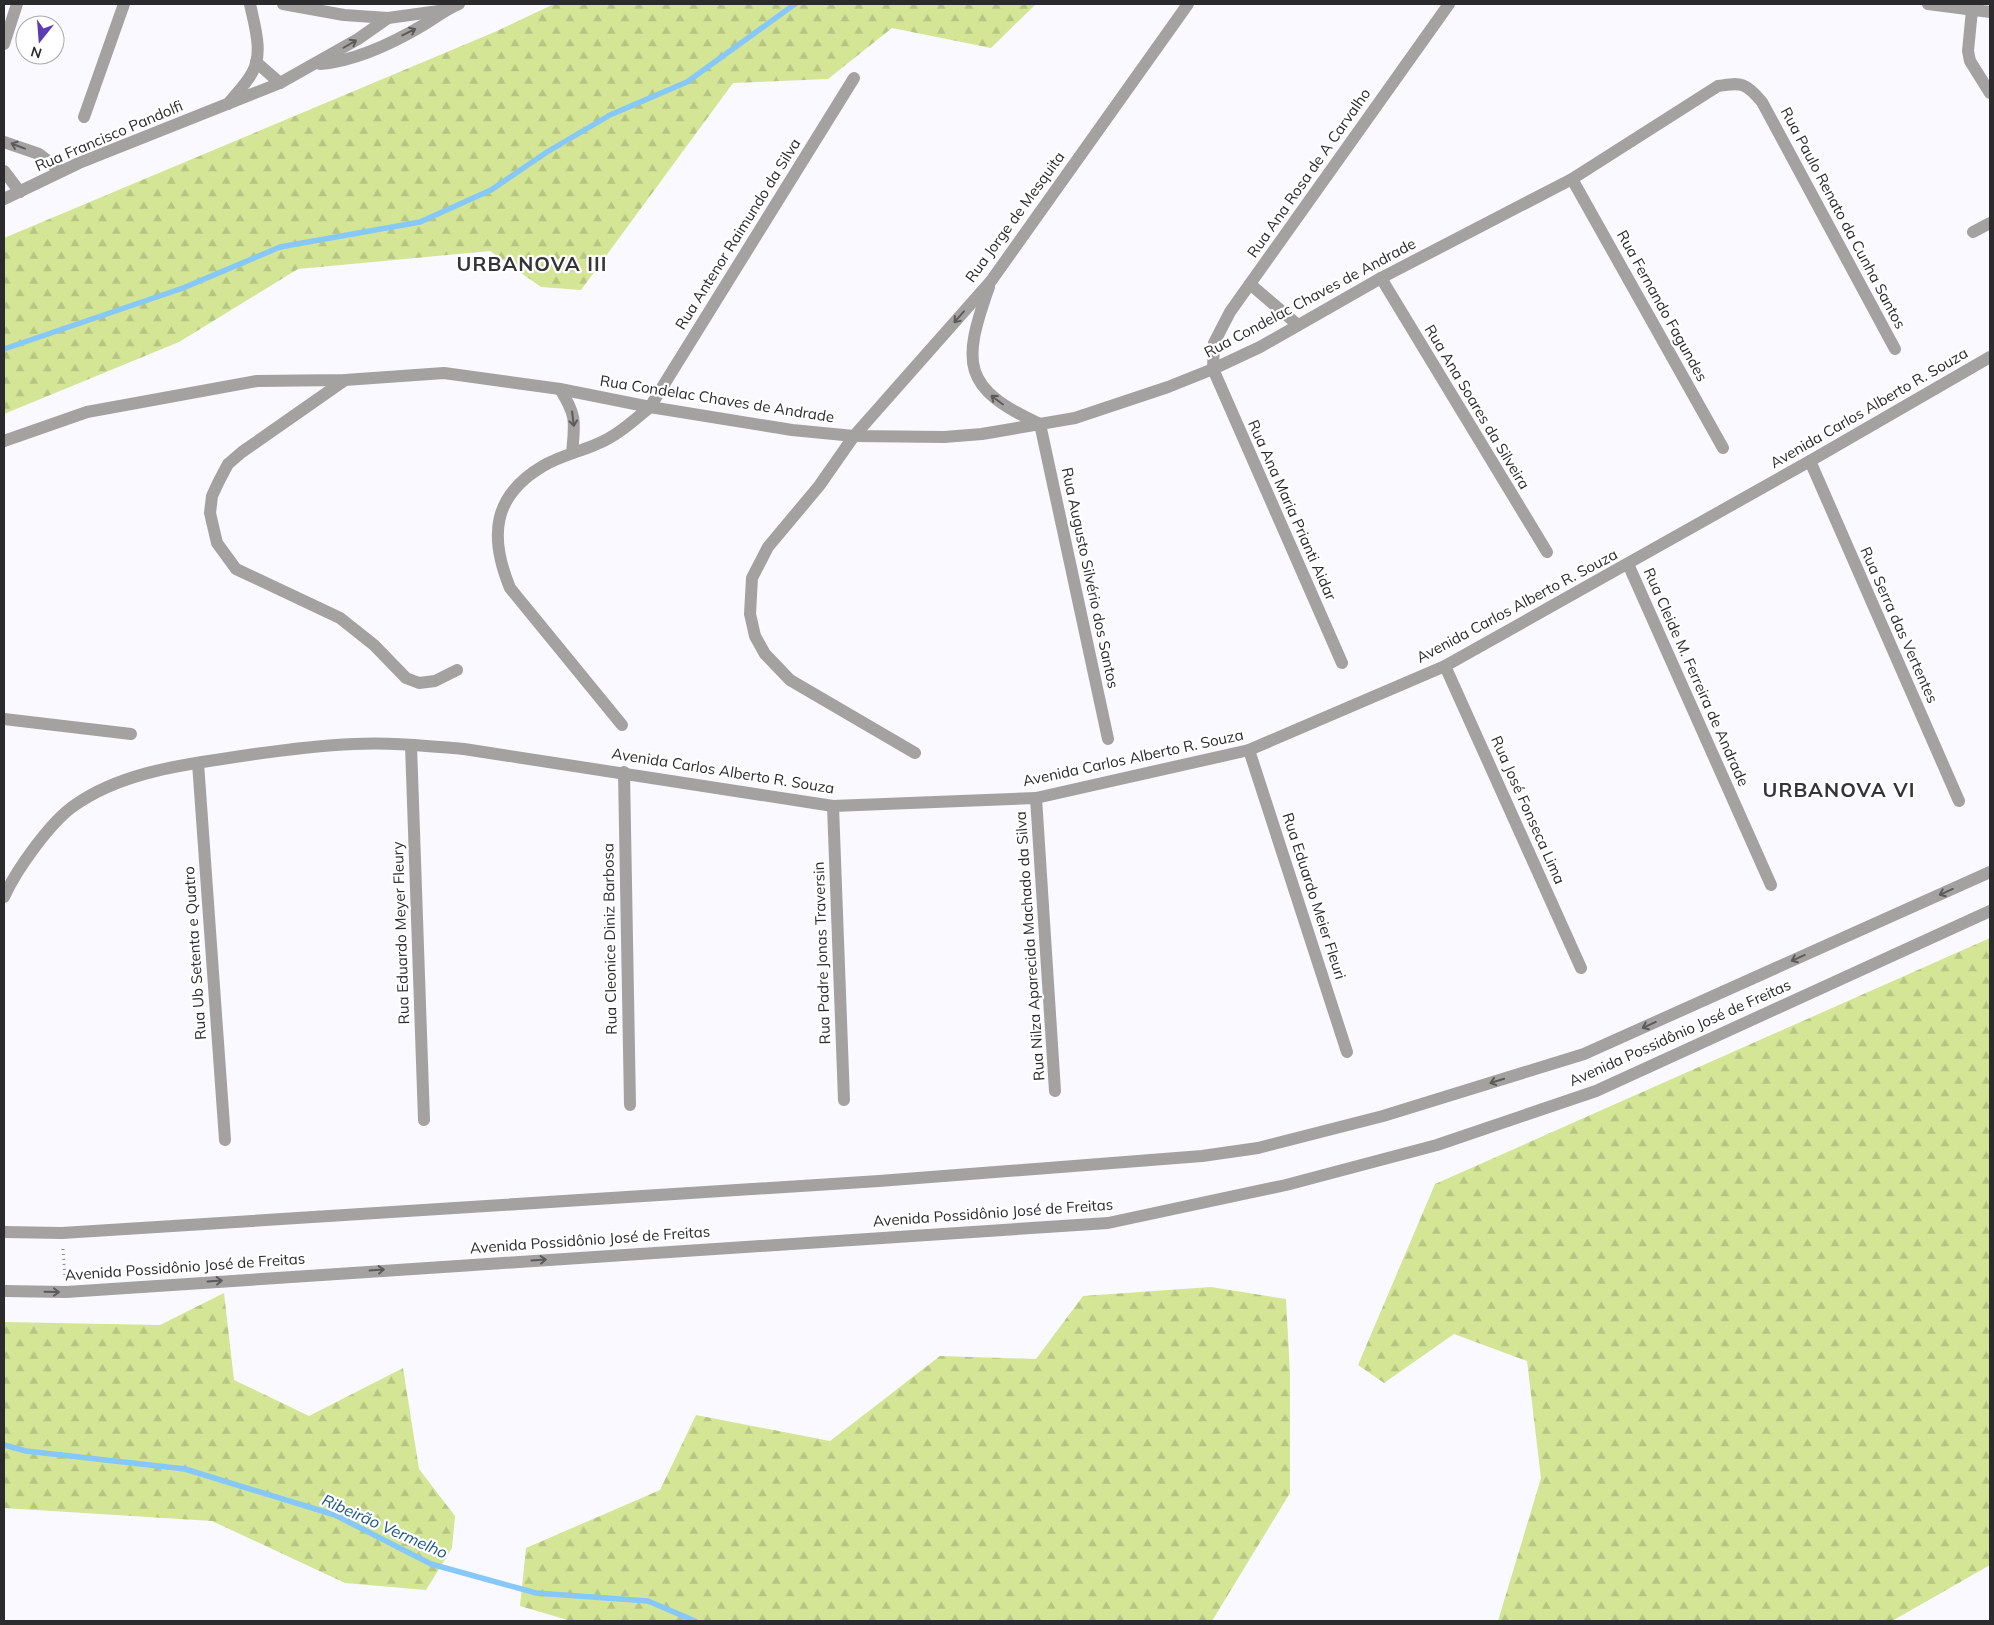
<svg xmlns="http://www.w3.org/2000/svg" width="1994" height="1625" font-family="Mulish,sans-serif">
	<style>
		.forest { fill: url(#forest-firs) }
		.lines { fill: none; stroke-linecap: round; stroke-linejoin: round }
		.stream { stroke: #86c8f9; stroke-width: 5.5 }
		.path { stroke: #8b8b8f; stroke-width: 3; stroke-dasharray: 1 4; stroke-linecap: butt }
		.minor { stroke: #a4a2a0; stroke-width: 12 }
		.oneway { stroke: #5b5b5b }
		.labels { text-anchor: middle; stroke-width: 4.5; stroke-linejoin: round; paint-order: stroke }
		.street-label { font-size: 15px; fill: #2b2b2d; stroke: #fff }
		.water-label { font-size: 16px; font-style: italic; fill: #195780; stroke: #fff }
		.district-label { font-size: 20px; font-weight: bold; letter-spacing: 1px; fill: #353539; stroke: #fff }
	</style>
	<defs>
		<pattern id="forest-firs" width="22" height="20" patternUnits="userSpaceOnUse" patternTransform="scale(1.25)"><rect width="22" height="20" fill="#d4e595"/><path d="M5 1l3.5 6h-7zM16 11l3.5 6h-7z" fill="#b6c581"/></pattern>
	</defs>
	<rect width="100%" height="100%" fill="#f9f9ff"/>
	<g class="forest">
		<path d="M554,4H1036L991,48L892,28L828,79L733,83L581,290L541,287L490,251L298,269L179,342L4,414V238L497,31Z"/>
		<path d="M1990,938V1565L1892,1621H1498L1541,1478L1527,1361L1454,1334L1384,1383L1358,1365L1435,1184Z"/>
		<path d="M1211,1287L1286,1299L1290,1374V1493L1212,1621H571L520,1606L526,1548L660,1490L696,1415L830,1441L940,1356L1036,1359L1083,1296Z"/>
		<path d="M224,1293L234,1380L309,1416L403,1368L419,1469L455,1516L452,1548L426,1590L345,1583L212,1521L4,1508V1322L160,1325Z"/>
	</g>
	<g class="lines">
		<g class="stream">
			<path d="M4,349L183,288L280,247L420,222L491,190L547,152L610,115L687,82L795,4"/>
			<path d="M4,1445L26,1451L185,1469L335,1515L431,1564L536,1593L648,1601L695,1621"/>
		</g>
		<path class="path" d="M63,1249L65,1277"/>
		<g class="minor">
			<path d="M283,4L344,15L388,18L446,10"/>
			<path d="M1928,4L1990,12"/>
			<path d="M1972,10L1968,51L1970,61L1990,93"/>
			<path d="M4,44L17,4"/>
			<path d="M256,62L280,83"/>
			<path d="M320,64C355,61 395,42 425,24C436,17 447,9 459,4"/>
			<path d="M228,104C236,94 246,84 252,73C264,53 254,24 250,4"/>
			<path d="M84,117L124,4"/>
			<path d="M4,142L39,154L61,171"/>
			<path d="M4,171L20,192"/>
			<path d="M1572,179L1723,448"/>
			<path d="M4,199L79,163L280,83L358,39L388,18"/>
			<path d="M1973,232L1990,223"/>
			<path d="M1381,278L1547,552"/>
			<path d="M1250,284L1298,325"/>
			<path d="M989,287C962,363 961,388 1040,424L1108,739"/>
			<path d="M345,380L242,452L228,464L219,481L212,496L210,513L217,543L236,569L340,618L374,645L406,678L419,683L435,681L457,670"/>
			<path d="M560,389C577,416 575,422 572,453"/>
			<path d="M4,441L87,412L257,381L345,380L444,373L560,389L650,407L792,430L854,436L944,437L982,434L1075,418L1168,387L1213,369L1260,347L1381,278L1572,179L1718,86C1742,82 1746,83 1762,102L1895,349"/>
			<path d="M1810,461L1959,801"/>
			<path d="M1628,564L1771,885"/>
			<path d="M1342,663L1213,369L1214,343L1230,312L1449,4"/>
			<path d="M1445,666L1581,968"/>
			<path d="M4,719L131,734"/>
			<path d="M622,725L510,588C489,537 492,496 543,466C560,456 579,452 597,444C617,436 633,421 650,407L854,78"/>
			<path d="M411,745L424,1120"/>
			<path d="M1249,750L1347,1052"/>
			<path d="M915,753L790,680L765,654L755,636L750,614L752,578L768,547L819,486L854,436L991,281L1188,4"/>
			<path d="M198,763L225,1140"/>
			<path d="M624,772L630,1105"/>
			<path d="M1036,798L1055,1091"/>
			<path d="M833,806L844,1100"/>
			<path d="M4,897C16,870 51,821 75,805C118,775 173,766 222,759C266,752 310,746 354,744C391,742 427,746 464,749L833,806L1036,798L1249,750L1445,666L1810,461L1990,357"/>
			<path d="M4,1232L62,1233L879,1181L1202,1156L1258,1148L1383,1116L1584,1054L1990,872"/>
			<path d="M4,1291L66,1292L1108,1223L1286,1185L1437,1145L1596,1091L1990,911"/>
		</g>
	</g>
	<defs><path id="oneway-shaft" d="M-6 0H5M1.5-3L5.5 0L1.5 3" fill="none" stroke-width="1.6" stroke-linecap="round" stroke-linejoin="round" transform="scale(1.25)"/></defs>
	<g class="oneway">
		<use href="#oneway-shaft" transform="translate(409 32) rotate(-26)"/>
		<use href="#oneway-shaft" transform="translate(350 44) rotate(-30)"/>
		<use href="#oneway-shaft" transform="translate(18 146) rotate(-159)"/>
		<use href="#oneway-shaft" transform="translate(959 317) rotate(131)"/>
		<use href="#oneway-shaft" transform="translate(997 400) rotate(-143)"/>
		<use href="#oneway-shaft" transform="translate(573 419) rotate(83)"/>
		<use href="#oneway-shaft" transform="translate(1946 892) rotate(156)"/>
		<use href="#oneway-shaft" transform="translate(1798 958) rotate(156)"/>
		<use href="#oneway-shaft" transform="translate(1649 1025) rotate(156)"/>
		<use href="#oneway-shaft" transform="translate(1497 1081) rotate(163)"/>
		<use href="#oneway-shaft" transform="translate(539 1260) rotate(-4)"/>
		<use href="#oneway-shaft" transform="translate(377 1270) rotate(-4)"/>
		<use href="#oneway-shaft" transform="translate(215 1281) rotate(-4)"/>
		<use href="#oneway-shaft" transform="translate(52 1292) rotate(1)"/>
	</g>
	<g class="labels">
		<g class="street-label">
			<text transform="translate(109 136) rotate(-23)" y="5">Rua Francisco Pandolfi</text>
			<text transform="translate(1309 173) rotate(-55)" y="5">Rua Ana Rosa de A Carvalho</text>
			<text transform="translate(1015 217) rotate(-54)" y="5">Rua Jorge de Mesquita</text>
			<text transform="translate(1843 218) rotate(62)" y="5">Rua Paulo Renato da Cunha Santos</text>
			<text transform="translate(738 234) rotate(-58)" y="5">Rua Antenor Raimundo da Silva</text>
			<text transform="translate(1310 298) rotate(-28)" y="5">Rua Condelac Chaves de Andrade</text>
			<text transform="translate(1662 306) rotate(61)" y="5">Rua Fernando Fagundes</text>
			<text transform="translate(717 399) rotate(9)" y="5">Rua Condelac Chaves de Andrade</text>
			<text transform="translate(1477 407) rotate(59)" y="5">Rua Ana Soares da Silveira</text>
			<text transform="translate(1869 408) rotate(-30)" y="5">Avenida Carlos Alberto R. Souza</text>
			<text transform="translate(1292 510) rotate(66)" y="5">Rua Ana Maria Prianti Aidar</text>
			<text transform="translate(1090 578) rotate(78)" y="5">Rua Augusto Silvério dos Santos</text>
			<text transform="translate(1517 606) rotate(-28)" y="5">Avenida Carlos Alberto R. Souza</text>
			<text transform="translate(1899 625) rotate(66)" y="5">Rua Serra das Vertentes</text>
			<text transform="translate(1696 677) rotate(66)" y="5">Rua Cleide M. Ferreira de Andrade</text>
			<text transform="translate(1133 758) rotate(-12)" y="5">Avenida Carlos Alberto R. Souza</text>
			<text transform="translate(723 771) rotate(9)" y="5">Avenida Carlos Alberto R. Souza</text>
			<text transform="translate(1528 810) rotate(66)" y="5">Rua José Fonseca Lima</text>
			<text transform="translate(1314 896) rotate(72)" y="5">Rua Eduardo Meier Fleuri</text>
			<text transform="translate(401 933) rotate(-92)" y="5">Rua Eduardo Meyer Fleury</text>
			<text transform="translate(610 939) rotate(-91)" y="5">Rua Cleonice Diniz Barbosa</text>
			<text transform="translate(1030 946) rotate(-94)" y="5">Rua Nilza Aparecida Machado da Silva</text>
			<text transform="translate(195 953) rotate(-94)" y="5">Rua Ub Setenta e Quatro</text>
			<text transform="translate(822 953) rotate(-92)" y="5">Rua Padre Jonas Traversin</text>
			<text transform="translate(1680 1033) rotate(-24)" y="5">Avenida Possidônio José de Freitas</text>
			<text transform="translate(993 1213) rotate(-4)" y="5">Avenida Possidônio José de Freitas</text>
			<text transform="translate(590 1240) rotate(-4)" y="5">Avenida Possidônio José de Freitas</text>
			<text transform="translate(185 1267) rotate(-4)" y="5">Avenida Possidônio José de Freitas</text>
		</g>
		<g class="water-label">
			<text transform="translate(385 1526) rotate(24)" y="6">Ribeirão Vermelho</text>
		</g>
		<g class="district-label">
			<text x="532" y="271">URBANOVA III</text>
			<text x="1839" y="797">URBANOVA VI</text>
		</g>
	</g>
	<rect width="1994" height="1625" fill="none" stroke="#2b2b2d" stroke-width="10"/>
	<g transform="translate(40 40) rotate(197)"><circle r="24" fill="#ffffff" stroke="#aaaaab"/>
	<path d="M0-4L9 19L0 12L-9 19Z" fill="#5c3cb4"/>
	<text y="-8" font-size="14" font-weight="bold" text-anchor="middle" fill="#2b2b2d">N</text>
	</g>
</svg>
